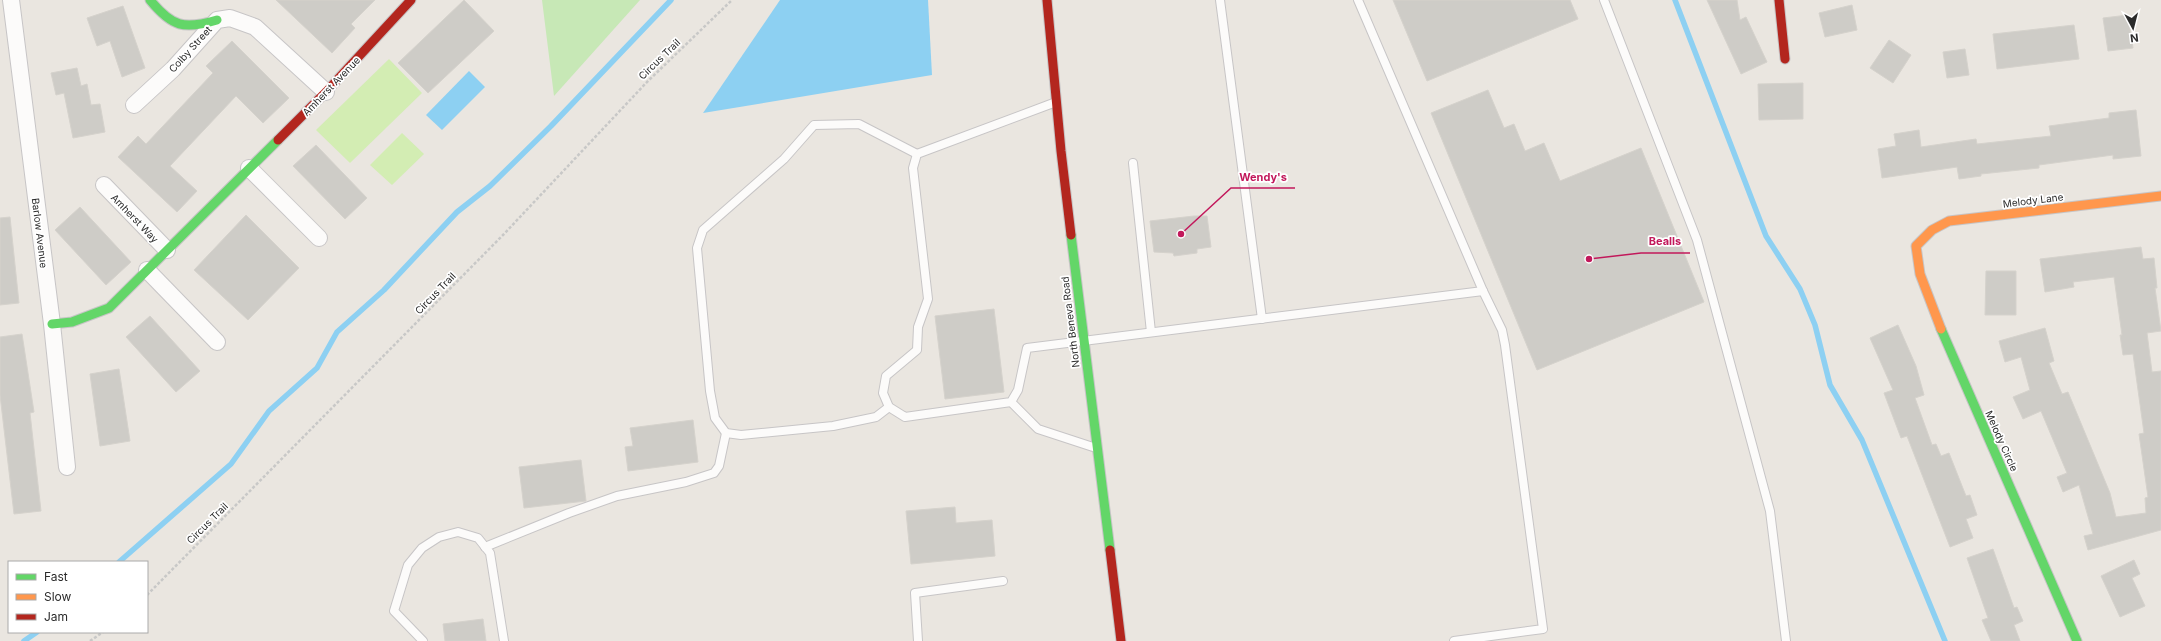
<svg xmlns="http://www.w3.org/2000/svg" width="2161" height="641" font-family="Inter,sans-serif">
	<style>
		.green { fill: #c7e8b6 }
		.pitch { fill: #d3edb3 }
		.water { fill: #8dd0f2 }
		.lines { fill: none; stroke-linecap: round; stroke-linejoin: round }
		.stream { stroke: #8dd0f2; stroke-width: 5.5 }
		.building { fill: #ceccc7; stroke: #d5d2cc }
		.lane-casing { stroke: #c7c5c6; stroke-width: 10 }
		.street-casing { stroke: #c7c5c6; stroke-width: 18 }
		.fast-casing { stroke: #c7c5c6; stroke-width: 11 }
		.slow-casing { stroke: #c7c5c6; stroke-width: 11 }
		.jam-casing { stroke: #c7c5c6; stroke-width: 11 }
		.path { stroke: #c8c8c7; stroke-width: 2.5; stroke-dasharray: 3 2; stroke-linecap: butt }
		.lane { stroke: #fcfbfa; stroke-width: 8 }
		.street { stroke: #fcfbfa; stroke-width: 16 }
		.fast { stroke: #63d668; stroke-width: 9 }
		.slow { stroke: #ff974d; stroke-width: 9 }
		.jam { stroke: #b3261e; stroke-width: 9 }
		.labels { text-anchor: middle; stroke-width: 3.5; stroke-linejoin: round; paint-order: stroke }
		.street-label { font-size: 10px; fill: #2b2b2b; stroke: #fff }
		.leader { fill: none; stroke: #c2185b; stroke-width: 1.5 }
		.callout-dot { fill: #c2185b; stroke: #fff; stroke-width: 1.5 }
		.callout-label { font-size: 11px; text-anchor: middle; font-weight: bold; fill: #c2185b; stroke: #fff; stroke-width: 3.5; stroke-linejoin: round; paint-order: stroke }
	</style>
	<rect width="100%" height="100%" fill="#eae6e0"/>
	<path class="green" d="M542,0H640L554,96Z"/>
	<g class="pitch">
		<path d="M389,59L422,93L350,163L316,130Z"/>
		<path d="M402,133L424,154L392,185L370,165Z"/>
	</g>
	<g class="water">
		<path d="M780,0H928L932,75L703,113Z"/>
		<path d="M469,71L485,87L442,130L426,115Z"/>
	</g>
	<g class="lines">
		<g class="stream">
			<path d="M1675,0L1766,236L1800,289L1815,325L1830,385L1862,440L1945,641"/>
			<path d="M119,562L231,464L269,411L317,368L337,332L384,290L457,212L490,186L551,126L671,0"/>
			<path d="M24,641L37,632"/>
		</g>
	</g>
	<g class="building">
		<path d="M276,0H375L351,24L355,28L332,53Z"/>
		<path d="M464,0L494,31L428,93L398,63Z"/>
		<path d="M1393,0H1570L1578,19L1427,81Z"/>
		<path d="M1707,0H1737L1740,20L1746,17L1767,62L1741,74Z"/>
		<path d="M1852,5L1857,30L1825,37L1819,13Z"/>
		<path d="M123,6L145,68L122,77L110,41L97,46L87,18Z"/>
		<path d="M2128,15L2133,48L2108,51L2103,18Z"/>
		<path d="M2074,25L2079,59L1997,69L1993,34Z"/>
		<path d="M1889,40L1911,55L1893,83L1870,68Z"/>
		<path d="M232,41L289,98L263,123L236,96L170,166L197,191L177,212L118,157L138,136L146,144L213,73L206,66Z"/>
		<path d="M1965,49L1969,75L1947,78L1943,52Z"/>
		<path d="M77,68L81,86L87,84L91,105L100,104L105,132L73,138L64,93L56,95L51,73Z"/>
		<path d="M1803,83V119L1759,120L1758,84Z"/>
		<path d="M1488,90L1504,128L1514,124L1525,151L1544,143L1560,181L1641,148L1704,302L1537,370L1431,113Z"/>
		<path d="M2136,110L2141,156L2113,159V155L2039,165V168L1981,174V176L1959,179L1957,167L1882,178L1878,149L1896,146L1894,134L1919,130L1921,147L1976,139L1977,144L2051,136L2049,126L2109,118V113Z"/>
		<path d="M316,145L367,198L345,219L293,166Z"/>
		<path d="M80,207L131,262L106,285L55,230Z"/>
		<path d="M246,215L299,268L248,320L194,270Z"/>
		<path d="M1194,216H1207L1211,247L1197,249V253L1174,256L1173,253L1154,252L1150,221Z"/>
		<path d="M10,217L19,303L0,305V218Z"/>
		<path d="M2141,247L2143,259L2154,258L2157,288H2155L2161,331L2147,333L2152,372L2161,371V530L2088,550L2084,536L2093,534L2079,485L2063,492L2057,477L2067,473L2041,411L2023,419L2013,397L2030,390L2021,357L2005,362L1999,341L2045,328L2054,361L2049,363L2062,394L2068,392L2110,493L2116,517L2146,513L2145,498L2148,497L2139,434L2144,433L2133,354L2123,355L2120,335H2122L2114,277L2073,282L2074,287L2045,292L2040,259Z"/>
		<path d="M1986,271H2016V315H1985Z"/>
		<path d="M994,309L1004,392L945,399L935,316Z"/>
		<path d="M150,316L200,371L176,392L126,337Z"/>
		<path d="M1898,325L1916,366L1924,395L1915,398L1932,445L1936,444L1941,456L1949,453L1966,496L1970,495L1977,515L1966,519L1973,538L1950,547L1907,436L1901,438L1884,393L1893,390L1870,338Z"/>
		<path d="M22,334L34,412L30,413L41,511L14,514L0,395V337Z"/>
		<path d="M119,369L130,441L100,446L90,374Z"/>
		<path d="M693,420L698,462L628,471L625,447L633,446L630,428Z"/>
		<path d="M581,460L586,501L524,508L519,467Z"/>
		<path d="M955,507L956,523L992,520L995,556L911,564L906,511Z"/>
		<path d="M1993,549L2014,608L2017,607L2023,621L2014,625L2020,641H1991L1982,620L1988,618L1967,558Z"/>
		<path d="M2134,560L2140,574L2132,578L2145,606L2120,617L2101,576Z"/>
		<path d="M483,619L486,641H445L443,624Z"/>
	</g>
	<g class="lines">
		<g class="lane-casing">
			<g id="lane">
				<path d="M1220,0L1262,319"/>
				<path d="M1358,0L1483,291L1502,330L1505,345L1543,629L1454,641"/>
				<path d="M1604,0L1697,240L1770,511L1786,641"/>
				<path d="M1056,102L917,154L913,168L928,299L918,327L917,350L886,376L883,393L889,407L905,417L1011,402L1018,390L1027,348L1483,291"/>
				<path d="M1133,163L1151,332"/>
				<path d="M1011,402L1038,429L1096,448"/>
				<path d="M889,407L876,417L833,426L741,435L726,433L715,418L710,391L697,248L703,230L784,159L814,125L859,124L917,154"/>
				<path d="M485,547L569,513L617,496L686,482L714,473L719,466L726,433"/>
				<path d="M423,641L394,611L408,565L422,548L439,537L458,532L478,538L490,553L504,641"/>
				<path d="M918,641L915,593L1003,581"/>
			</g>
		</g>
		<g class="street-casing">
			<g id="street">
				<path d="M11,0L52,324L67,467"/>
				<path d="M134,105L173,69L217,20L230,18L255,27L326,92"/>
				<path d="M249,168L319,238"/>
				<path d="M104,185L167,250"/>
				<path d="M147,270L217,342"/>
			</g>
		</g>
		<g class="fast-casing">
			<g id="fast">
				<path d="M150,0C172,27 184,30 217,20"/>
				<path d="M1071,235L1110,550"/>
				<path d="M52,324L72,322L109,308L278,140"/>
				<path d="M1941,329L2077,641"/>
			</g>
		</g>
		<g class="slow-casing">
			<path id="slow" d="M1941,329L1920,274L1916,246L1932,230L1949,221L2161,196"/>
		</g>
		<g class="jam-casing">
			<g id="jam">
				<path d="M1047,0L1061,151L1071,235"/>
				<path d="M1779,0L1785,59"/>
				<path d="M278,140L326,92L411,0"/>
				<path d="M1110,550L1121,641"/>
			</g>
		</g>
		<g class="path">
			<path d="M147,595L504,234L647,82L732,0"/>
			<path d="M90,641L103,632"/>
		</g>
		<use href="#lane" class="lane"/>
		<use href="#street" class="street"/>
		<use href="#fast" class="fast"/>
		<use href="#slow" class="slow"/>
		<use href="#jam" class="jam"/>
	</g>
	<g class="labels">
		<g class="street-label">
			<text transform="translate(190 49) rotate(-48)" y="4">Colby Street</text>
			<text transform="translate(659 59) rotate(-44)" y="4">Circus Trail</text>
			<text transform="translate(331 86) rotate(-46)" y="4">Amherst Avenue</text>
			<text transform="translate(2033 200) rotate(-7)" y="4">Melody Lane</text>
			<text transform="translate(135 218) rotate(46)" y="4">Amherst Way</text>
			<text transform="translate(40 233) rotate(83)" y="4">Barlow Avenue</text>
			<text transform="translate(435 293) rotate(-46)" y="4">Circus Trail</text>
			<text transform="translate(1070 322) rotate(-97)" y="4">North Beneva Road</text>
			<text transform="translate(2002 441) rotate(66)" y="4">Melody Circle</text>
			<text transform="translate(207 523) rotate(-45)" y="4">Circus Trail</text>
		</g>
	</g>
	<path class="leader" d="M1181 234L1231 188H1295M1589 259L1641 253H1690"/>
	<g class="callout-dot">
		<circle cx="1181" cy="234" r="4"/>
		<circle cx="1589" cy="259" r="4"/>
	</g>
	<g class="callout-label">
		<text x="1263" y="181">Wendy's</text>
		<text x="1665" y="245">Bealls</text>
	</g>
	<rect x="8" y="561" width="140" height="72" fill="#ffffff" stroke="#aaaaaa"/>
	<rect x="16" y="574" width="20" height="6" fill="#63d668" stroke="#aaaaaa"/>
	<text x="44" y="581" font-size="12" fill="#2b2b2b">Fast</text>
	<rect x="16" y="594" width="20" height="6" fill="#ff974d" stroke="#aaaaaa"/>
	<text x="44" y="601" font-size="12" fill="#2b2b2b">Slow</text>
	<rect x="16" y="614" width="20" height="6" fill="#b3261e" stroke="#aaaaaa"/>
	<text x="44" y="621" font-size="12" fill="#2b2b2b">Jam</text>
	<g transform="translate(2133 28) rotate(173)" stroke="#ffffff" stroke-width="3" paint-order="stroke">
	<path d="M0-3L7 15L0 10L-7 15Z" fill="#2b2b2b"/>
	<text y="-6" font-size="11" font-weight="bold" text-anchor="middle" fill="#2b2b2b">N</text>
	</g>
</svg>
